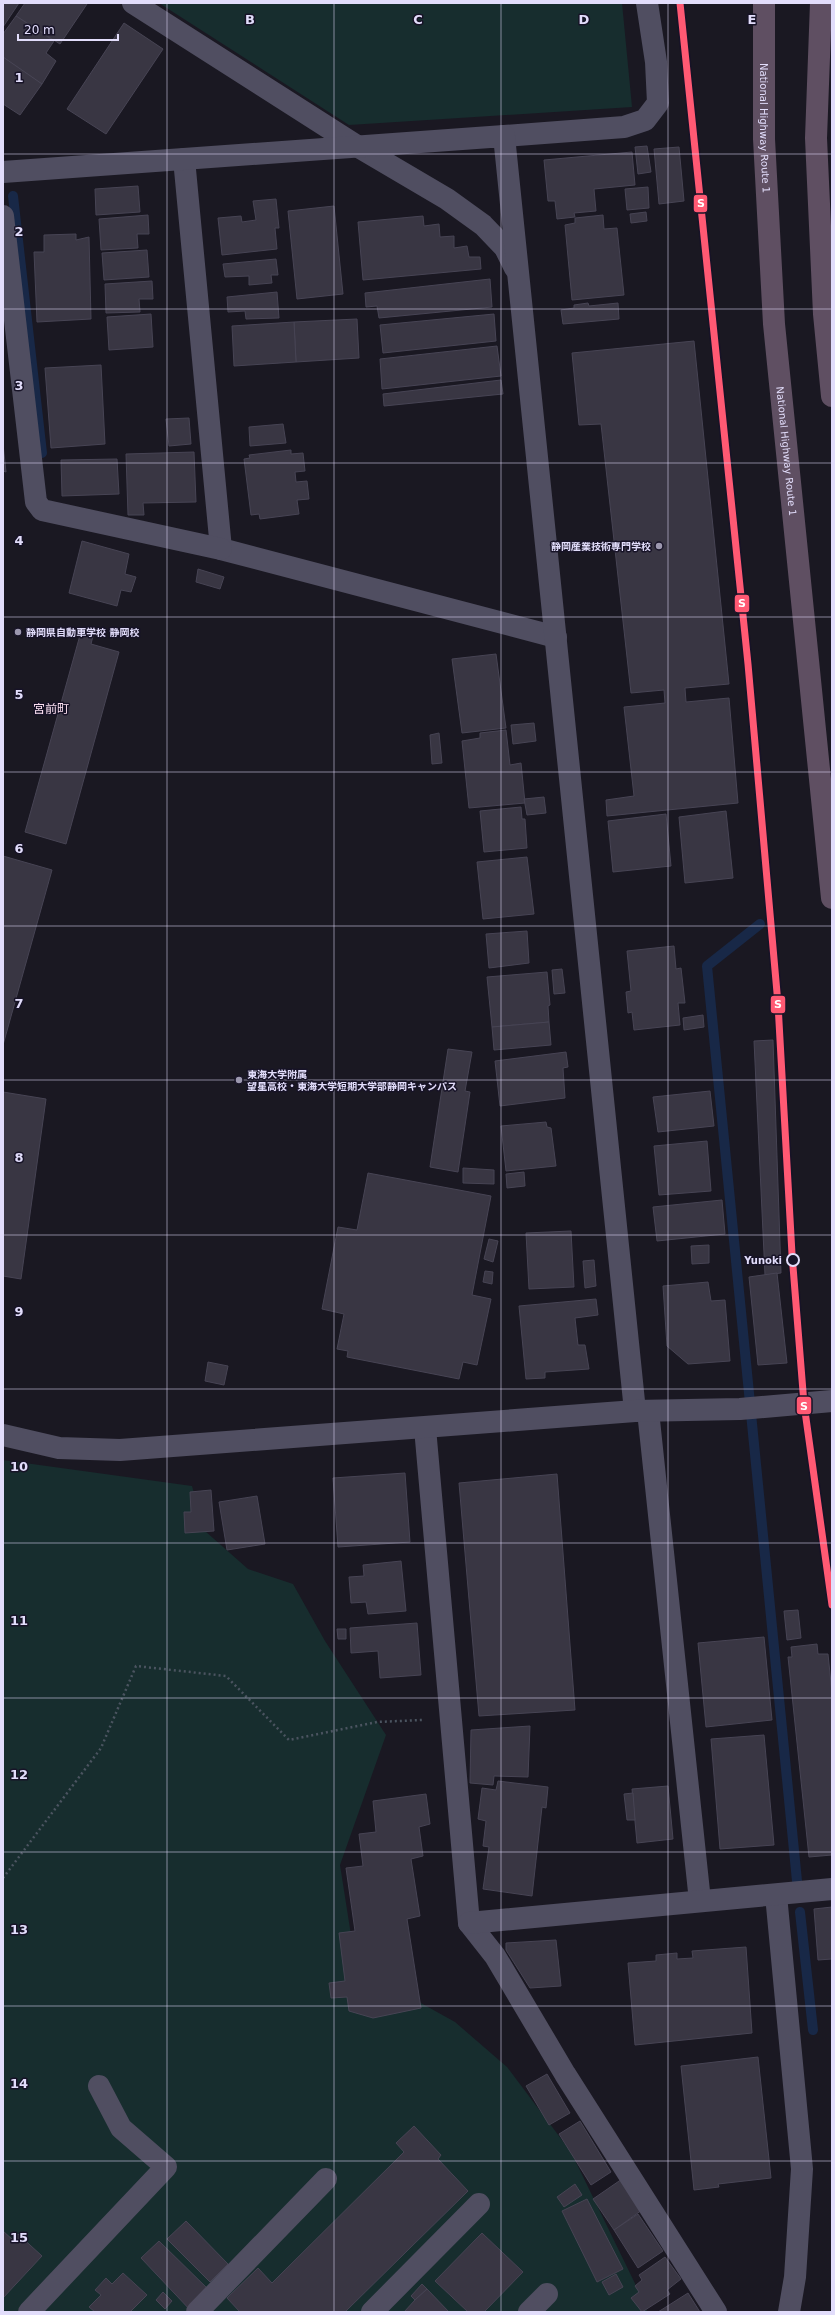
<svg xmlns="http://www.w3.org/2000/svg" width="835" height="2315" font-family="'DejaVu Sans','Noto Sans JP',sans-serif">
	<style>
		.green { fill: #172d2e }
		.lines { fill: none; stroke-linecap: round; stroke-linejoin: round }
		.stream { stroke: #182847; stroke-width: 10 }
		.building { fill: #393643; stroke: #474454 }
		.path { stroke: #4b5460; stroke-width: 2.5; stroke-dasharray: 2 3; stroke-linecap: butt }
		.street { stroke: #504e61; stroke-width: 22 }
		.highway { stroke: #5f4f62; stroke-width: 22 }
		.rail-1-casing { stroke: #171327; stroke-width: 10 }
		.rail-1 { stroke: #ff5973; stroke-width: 7 }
		.grid { fill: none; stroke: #e2ddfb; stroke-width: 1; stroke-opacity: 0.55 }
		.poi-dot { fill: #9c98af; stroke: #171327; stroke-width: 1.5 }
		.stop-dot { fill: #171327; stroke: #e2ddfb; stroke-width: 2 }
		.labels { text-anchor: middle; stroke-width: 3; stroke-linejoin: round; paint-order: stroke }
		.street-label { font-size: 10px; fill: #e2ddfb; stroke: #171327 }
		.poi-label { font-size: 10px; font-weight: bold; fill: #e2ddfb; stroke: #171327; text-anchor: start }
		.stop-label { font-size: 10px; font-weight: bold; fill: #e2ddfb; stroke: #171327; text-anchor: end }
		.quarter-label { font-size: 12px; fill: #fbdff0; stroke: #171327 }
		.grid-label { font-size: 13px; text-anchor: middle; font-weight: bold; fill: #e2ddfb; stroke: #171327; stroke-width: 3; stroke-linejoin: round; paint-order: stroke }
		.line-badge { stroke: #171327; stroke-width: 1.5 }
		.badge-label { font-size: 11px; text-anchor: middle; font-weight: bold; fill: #fff }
	</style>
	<rect width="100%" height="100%" fill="#1a1822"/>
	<g class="green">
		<path d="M159,3H622L632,107L349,125Z"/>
		<path d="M3,1460L192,1486L205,1531L248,1569L293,1584L325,1641L386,1735L340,1865L356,1967L455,2022L507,2067L571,2152L646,2306L647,2312H3Z"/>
	</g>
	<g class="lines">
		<g class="stream">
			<path d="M13,196L42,453"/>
			<path d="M760,924L707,966L797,1881"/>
			<path d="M800,1912L813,2030"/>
		</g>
	</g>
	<g class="building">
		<path d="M3,3H19L3,27Z"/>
		<path d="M25,3H85L87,4L60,44L16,16Z"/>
		<path d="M16,16L54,41L46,53L56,61L42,84L3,57V34Z"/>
		<path d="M124,23L163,49L106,134L67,109Z"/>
		<path d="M3,57L42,84L20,115L3,104Z"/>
		<path d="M647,146L651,172L638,174L635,147Z"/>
		<path d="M679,147L684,201L659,204L654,149Z"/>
		<path d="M632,152L635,185L594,189L596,211L574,213L575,217L557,219L555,201H548L544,160Z"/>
		<path d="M138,186L140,212L96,215L95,189Z"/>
		<path d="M648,187L649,208L627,210L625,189Z"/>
		<path d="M276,199L279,228H275L277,249L222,255L218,218L241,216L242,222L256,220L253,201Z"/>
		<path d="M334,206L343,294L297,299L288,211Z"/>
		<path d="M646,212L647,221L631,223L630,214Z"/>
		<path d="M148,215L149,234H137L138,248L101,250L99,219Z"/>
		<path d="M603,215L604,229L617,228L624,295L572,300L565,225L575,223V218Z"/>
		<path d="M423,216L424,226L439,224L440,237L454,236V248L467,246L469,257H480L481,269L363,280L358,222Z"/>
		<path d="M76,234V240L89,237L91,319L37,322L34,252H44V235Z"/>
		<path d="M147,250L149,277L104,280L102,253Z"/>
		<path d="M276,259L278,275H271L272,283L249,285V276L225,277L223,264Z"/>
		<path d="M490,279L492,307L379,318L377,306L366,307L365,293Z"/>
		<path d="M152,281L153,299H139L140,312L106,313L105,284Z"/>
		<path d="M277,292L279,318L246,319L245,311L228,312L227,297Z"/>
		<path d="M588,303L589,306L618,303L619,319L563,324L561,310L574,308V305Z"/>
		<path d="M151,314L153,347L109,350L107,317Z"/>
		<path d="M494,314L496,341L383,353L380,325Z"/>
		<path d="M357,319L359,358L296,362L294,322Z"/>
		<path d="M294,322L296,362L234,366L232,326Z"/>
		<path d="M694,341L729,684L685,688L686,702L729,698L738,803L607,816L606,800L634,796L624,707L665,703L664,690L631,693L601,424L579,425L572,353Z"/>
		<path d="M497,346L501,376L382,389L380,359Z"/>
		<path d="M101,365L105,444L51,448L45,368Z"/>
		<path d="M501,380L503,394L384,406L383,394Z"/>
		<path d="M189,418L191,444L169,446L166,419Z"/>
		<path d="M283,424L286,443L250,446L249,427Z"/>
		<path d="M3,444L6,472L3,471Z"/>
		<path d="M291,450V454L303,453L305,471L295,472L296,482L307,481L309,499L297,500L299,514L260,519L259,514L251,515L244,459L250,458L249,455Z"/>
		<path d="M194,452L196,502L143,503L144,515H128L126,454Z"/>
		<path d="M117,459L119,494L62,496L61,460Z"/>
		<path d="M82,541L129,554L125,574L136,577L131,592L121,590L117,606L69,593Z"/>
		<path d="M198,569L224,577L220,589L196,582Z"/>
		<path d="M82,628L94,632L91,644L119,652L66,844L25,832Z"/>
		<path d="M496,654L506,728L462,733L452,659Z"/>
		<path d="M534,723L536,741L513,744L511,725Z"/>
		<path d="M506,730L510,765L521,763L525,803L469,808L462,741L480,738V733Z"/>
		<path d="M439,733L442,763L432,764L430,735Z"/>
		<path d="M544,797L546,813L527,815L524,799Z"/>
		<path d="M521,807L522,819H525L527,848L484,852L480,811Z"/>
		<path d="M726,811L733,878L685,883L679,817Z"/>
		<path d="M666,814L671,866L613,872L608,821Z"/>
		<path d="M3,856L52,870L3,1045Z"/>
		<path d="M527,857L534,914L483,919L477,862Z"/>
		<path d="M527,931L529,963L489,968L486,934Z"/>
		<path d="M674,946L676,969L681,968L685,1003H678L680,1025L634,1030L632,1012L628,1013L626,992L631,991L627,951Z"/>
		<path d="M562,969L565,993L554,994L552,970Z"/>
		<path d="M547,972L550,1005L548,1006L549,1022L492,1027L487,977Z"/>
		<path d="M703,1015L704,1027L684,1030L683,1018Z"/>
		<path d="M549,1022L551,1045L494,1050L492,1027Z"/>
		<path d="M773,1040L781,1273L765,1275L754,1041Z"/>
		<path d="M448,1049L472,1052L465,1091L470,1092L458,1172L430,1167Z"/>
		<path d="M566,1052L568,1067L563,1068L565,1098L500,1106L495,1061Z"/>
		<path d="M710,1091L714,1126L658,1132L653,1097Z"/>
		<path d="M3,1092L46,1099L21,1279L3,1276Z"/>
		<path d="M546,1122L547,1127L551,1128L556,1166L506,1171L501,1126Z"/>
		<path d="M707,1141L711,1191L659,1195L654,1146Z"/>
		<path d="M463,1168L494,1170V1184L463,1183Z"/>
		<path d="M524,1172L525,1186L507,1188L506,1174Z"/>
		<path d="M368,1173L491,1196L472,1295L491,1299L477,1365L463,1362L459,1379L347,1357L348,1351L337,1349L344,1314L322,1309L338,1227L357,1230Z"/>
		<path d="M722,1200L725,1234L657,1241L653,1207Z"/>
		<path d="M571,1231L574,1287L529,1289L526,1233Z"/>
		<path d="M489,1239L498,1241L493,1262L484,1259Z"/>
		<path d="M709,1245V1263L692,1264L691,1246Z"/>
		<path d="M594,1260L596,1286L585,1288L583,1261Z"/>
		<path d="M485,1271L493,1272L492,1284L483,1282Z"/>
		<path d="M777,1273L787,1363L758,1365L749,1277Z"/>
		<path d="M708,1282L711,1301L725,1300L730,1361L688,1364L667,1346L663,1286Z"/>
		<path d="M596,1299L598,1315L575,1318L578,1345H585L589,1369L545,1372V1378L526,1379L519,1306Z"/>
		<path d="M208,1362L228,1366L224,1385L205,1381Z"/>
		<path d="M405,1473L410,1542L338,1547L333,1478Z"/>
		<path d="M557,1474L575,1710L479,1716L459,1483Z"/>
		<path d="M211,1490L214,1531L185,1533L184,1512H191L190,1492Z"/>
		<path d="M257,1496L265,1544L227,1550L219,1502Z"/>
		<path d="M401,1561L406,1611L368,1614L366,1602L351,1603L349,1577L364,1576L363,1565Z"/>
		<path d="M798,1610L801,1638L787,1640L784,1611Z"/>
		<path d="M417,1623L421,1675L380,1678L378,1651L351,1653L350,1628Z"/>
		<path d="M337,1629H346V1639H338Z"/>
		<path d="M764,1637L772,1720L706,1727L698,1643Z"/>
		<path d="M817,1644L818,1654H828L832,1693V1855L809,1857L788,1657H792L791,1647Z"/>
		<path d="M530,1726L528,1777L494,1776L493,1785L470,1783L471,1730Z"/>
		<path d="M764,1735L774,1845L720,1849L711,1739Z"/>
		<path d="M498,1781L548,1787L546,1808L542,1807L532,1896L483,1889L489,1847L483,1846L486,1821L478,1819L482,1788L496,1790Z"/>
		<path d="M668,1786L673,1839L637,1843L632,1789Z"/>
		<path d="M633,1793L635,1820H627L624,1794Z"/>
		<path d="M426,1794L430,1824L419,1827L423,1856L411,1859L420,1916L407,1919L421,2008L373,2018L349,2011L347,1997L331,1998L329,1983L345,1981L339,1933L355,1931L346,1868L363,1866L359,1834L376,1832L373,1801Z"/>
		<path d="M832,1907V1959L818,1960L814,1909Z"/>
		<path d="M556,1940L561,1986L530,1988L506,1950V1943Z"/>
		<path d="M746,1947L752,2033L635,2045L628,1963L656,1961V1955L677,1953V1959L693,1958L692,1951Z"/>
		<path d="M758,2057L771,2178L718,2184L719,2187L694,2190L681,2066Z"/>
		<path d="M547,2074L570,2113L549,2125L526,2086Z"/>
		<path d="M580,2121L611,2172L591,2185L559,2134Z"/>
		<path d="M414,2126L441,2155L438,2159L468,2191L345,2312H240L227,2298L258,2268L272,2283L404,2152L396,2143Z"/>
		<path d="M622,2179L642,2210L614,2230L593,2199Z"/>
		<path d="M575,2184L582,2195L564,2207L557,2197Z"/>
		<path d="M587,2199L623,2269L597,2282L562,2211Z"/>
		<path d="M638,2214L663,2251L638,2268L614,2230Z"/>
		<path d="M186,2221L228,2264L210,2282L167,2239Z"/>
		<path d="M3,2231L13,2240L18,2234L42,2256L3,2298Z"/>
		<path d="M482,2233L523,2272L484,2312H468L435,2281Z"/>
		<path d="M159,2241L211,2292L192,2312L141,2258Z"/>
		<path d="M665,2257L681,2279L667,2290L670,2294L642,2312L631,2298L639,2292L635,2286L642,2280L639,2275Z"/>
		<path d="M123,2273L147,2295L130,2312H95L89,2307L101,2295L95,2290L106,2278L112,2284Z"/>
		<path d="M616,2274L623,2287L609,2295L602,2282Z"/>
		<path d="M422,2284L427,2289L415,2300L411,2296Z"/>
		<path d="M427,2289L449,2312H404L415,2300Z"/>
		<path d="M163,2292L172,2301L165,2309L156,2300Z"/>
		<path d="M688,2293L700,2312H658Z"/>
	</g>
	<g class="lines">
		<path class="path" d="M3,1878L101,1748L136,1666L226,1676L289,1740L377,1722L422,1720"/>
		<g class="street">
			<path d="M133,3L357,146L447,199L483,225L505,248L515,268"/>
			<path d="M504,136L624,127L645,120L658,103L656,62L647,3"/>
			<path d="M184,159L221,549L556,637"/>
			<path d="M3,172L504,136L635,1411"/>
			<path d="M3,216L36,502L42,510L221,549"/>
			<path d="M648,1411L700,1901"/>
			<path d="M425,1428L469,1923L495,1956L565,2074L716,2312"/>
			<path d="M3,1435L59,1448L120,1450L635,1411L740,1409L832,1401"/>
			<path d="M776,1895L802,2169L795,2277L789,2312"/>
			<path d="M469,1923L832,1889"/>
			<path d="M29,2312L166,2167L121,2128L99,2086"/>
			<path d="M197,2312L326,2179"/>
			<path d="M372,2312L479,2204"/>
			<path d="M529,2312L547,2294"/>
		</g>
		<g class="highway">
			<path id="s1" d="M764,3V139L774,324L832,898"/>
			<path d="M821,3L816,138L824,314L832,396"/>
		</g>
		<g class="rail-1-casing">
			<path id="rail-1" d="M680,3L748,664L778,1004L792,1254L804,1404L832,1605"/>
		</g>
		<use href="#rail-1" class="rail-1"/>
	</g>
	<path class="grid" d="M167,3V2312M334,3V2312M501,3V2312M668,3V2312M3,154H832M3,309H832M3,463H832M3,617H832M3,772H832M3,926H832M3,1080H832M3,1235H832M3,1389H832M3,1543H832M3,1698H832M3,1852H832M3,2006H832M3,2161H832"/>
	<g class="poi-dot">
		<circle cx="659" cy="546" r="4"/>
		<circle cx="18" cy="632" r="4"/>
		<circle cx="239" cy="1080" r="4"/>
	</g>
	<circle class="stop-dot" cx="793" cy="1260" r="6"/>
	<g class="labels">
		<g class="street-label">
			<text dy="4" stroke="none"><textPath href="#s1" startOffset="125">National Highway Route 1</textPath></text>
			<text dy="4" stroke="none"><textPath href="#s1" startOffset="449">National Highway Route 1</textPath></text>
		</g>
		<g class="poi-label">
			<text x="651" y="550" text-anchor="end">静岡産業技術専門学校</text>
			<text x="26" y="636">静岡県自動車学校 静岡校</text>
			<text x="247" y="1078">東海大学附属<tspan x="247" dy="12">望星高校・東海大学短期大学部静岡キャンパス</tspan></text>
		</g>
		<g class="stop-label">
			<text x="782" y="1264">Yunoki</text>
		</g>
		<g class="quarter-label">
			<text x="51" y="713">宮前町</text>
		</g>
	</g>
	<g class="grid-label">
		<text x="250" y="24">B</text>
		<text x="418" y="24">C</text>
		<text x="584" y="24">D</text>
		<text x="752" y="24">E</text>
		<text x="19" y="82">1</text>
		<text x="19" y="236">2</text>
		<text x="19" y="390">3</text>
		<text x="19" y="545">4</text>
		<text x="19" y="699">5</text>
		<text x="19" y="853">6</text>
		<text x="19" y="1008">7</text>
		<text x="19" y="1162">8</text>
		<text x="19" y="1316">9</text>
		<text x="19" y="1471">10</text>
		<text x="19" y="1625">11</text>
		<text x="19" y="1779">12</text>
		<text x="19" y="1934">13</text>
		<text x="19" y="2088">14</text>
		<text x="19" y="2242">15</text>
	</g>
	<g class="line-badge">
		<rect x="693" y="194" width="15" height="19" rx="4" fill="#ff5973"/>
		<rect x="734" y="594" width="16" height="19" rx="4" fill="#ff5973"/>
		<rect x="770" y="995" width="16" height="19" rx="4" fill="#ff5973"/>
		<rect x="796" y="1396" width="16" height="19" rx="4" fill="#ff5973"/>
	</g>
	<g class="badge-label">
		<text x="701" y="207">S</text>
		<text x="742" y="607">S</text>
		<text x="778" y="1008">S</text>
		<text x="804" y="1410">S</text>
	</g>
	<rect width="835" height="2315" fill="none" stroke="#e2ddfb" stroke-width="8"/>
	<path d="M18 34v6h100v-6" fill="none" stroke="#e2ddfb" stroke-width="2"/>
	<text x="24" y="34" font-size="12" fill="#e2ddfb" stroke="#171327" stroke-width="3" paint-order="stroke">20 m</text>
</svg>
